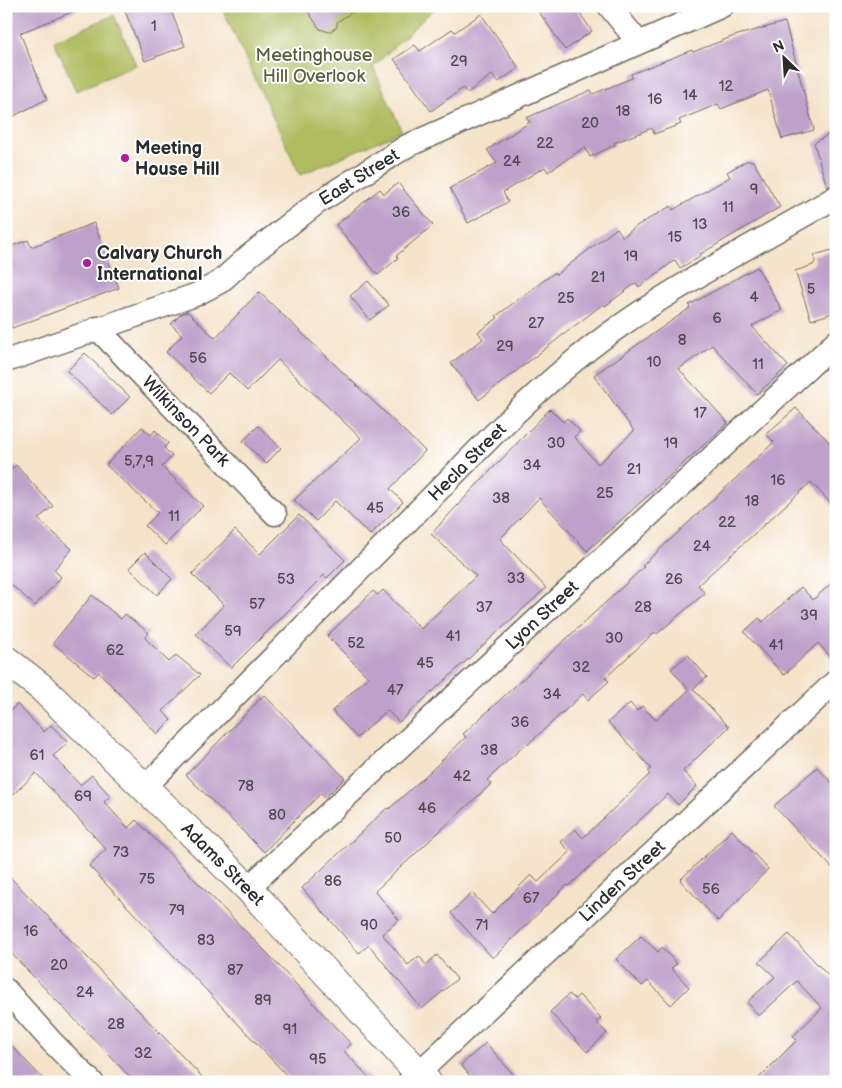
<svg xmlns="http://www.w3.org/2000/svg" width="842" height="1088" font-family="'Balsamiq Sans',sans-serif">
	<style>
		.green { fill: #afbc5e; stroke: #6d7444 }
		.building { fill: #bda1ca }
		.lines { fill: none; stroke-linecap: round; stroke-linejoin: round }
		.street-casing { stroke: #716b62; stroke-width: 25 }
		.secondary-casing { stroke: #716b62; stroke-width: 30 }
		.street { stroke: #fff; stroke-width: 22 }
		.secondary { stroke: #fff; stroke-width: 28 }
		.poi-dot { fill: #b5179e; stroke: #fff; stroke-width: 2 }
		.labels { text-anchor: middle; stroke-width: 4; stroke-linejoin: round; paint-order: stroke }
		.number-label { font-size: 15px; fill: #504853 }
		.park-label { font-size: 18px; fill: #595e3d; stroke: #fff }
		.poi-label { font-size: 18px; font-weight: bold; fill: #2b2b2b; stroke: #fff; text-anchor: start }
		.street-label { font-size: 18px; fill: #2b2b2b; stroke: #fff }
	</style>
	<rect width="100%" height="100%" fill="#fff"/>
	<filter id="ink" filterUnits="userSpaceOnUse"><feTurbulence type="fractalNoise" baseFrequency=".02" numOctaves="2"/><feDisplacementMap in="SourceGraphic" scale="10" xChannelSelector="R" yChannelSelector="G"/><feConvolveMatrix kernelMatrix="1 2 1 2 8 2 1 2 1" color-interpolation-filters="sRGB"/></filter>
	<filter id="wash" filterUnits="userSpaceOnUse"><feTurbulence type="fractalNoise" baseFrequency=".0096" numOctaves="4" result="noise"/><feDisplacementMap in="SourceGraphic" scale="20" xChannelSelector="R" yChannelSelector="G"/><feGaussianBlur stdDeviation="1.12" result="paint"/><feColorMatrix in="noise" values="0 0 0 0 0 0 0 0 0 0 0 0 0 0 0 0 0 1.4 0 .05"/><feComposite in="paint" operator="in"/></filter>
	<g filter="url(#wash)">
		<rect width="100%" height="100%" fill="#f4e3c9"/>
		<g class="green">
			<path d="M221,6H437L373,67L402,131L300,175Z"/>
			<path d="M114,15L136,65L76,91L54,41Z"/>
		</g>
		<g id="blocks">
			<g class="building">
				<path d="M6,6L84,7L20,33L47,99L6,120Z"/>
				<path d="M123,6H169L185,46L145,61Z"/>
				<path d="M304,6H361L337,22V27L329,32L320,29Z"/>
				<path d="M535,6H575L592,31L565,50Z"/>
				<path d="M481,14L519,68L498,82L492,75L467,93L463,88L431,111L394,59L415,45L420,51L452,29L455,32Z"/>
				<path d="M785,22L814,130L782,139L768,90L721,109L718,104L679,120L681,124L654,134L652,128L614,143L615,145L590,157L585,147L548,172L545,167L503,192L508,202L468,223L450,188L497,163L487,150L530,122L526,118L591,90L593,94L632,78L631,74L692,50L693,52L734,36Z"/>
				<path d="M836,130V184L827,187L814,143Z"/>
				<path d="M746,161H753L780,207L699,255L700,257L680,268L675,260L639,287L636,283L605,306L603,304L479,400L451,363L483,339L478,332L498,318L496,316L554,273L556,275L617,228L623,237L638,225L671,206L673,210L730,177L727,172Z"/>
				<path d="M398,183L433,225L396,256L398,258L378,275L336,225L380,189L384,194Z"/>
				<path d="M94,223L119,288L12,328L6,313V248L28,240L31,247Z"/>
				<path d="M836,249V312L811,320L795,271L813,265L815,262L814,255Z"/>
				<path d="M757,267L782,310L752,326L788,366L757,394L712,345L679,369L728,423L587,551L539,498L500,539L546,588L399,722L387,710L357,738L332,711L368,677L327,636L373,591L378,595L383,590L421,629L476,576L431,534L471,491L550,409L563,422L567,418L580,431L574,437L598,464L634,431L594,375L690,308L689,305Z"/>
				<path d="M368,281L389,305L370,320L350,296Z"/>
				<path d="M259,292L425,451L390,489L403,502L370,535L335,501L316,521L294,500L361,438L278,360L247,391L229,373L209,393L166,352L182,335L171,324L181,314L188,312L215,338Z"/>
				<path d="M85,353L130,397L112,415L67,371Z"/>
				<path d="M796,408L836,449V509L811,482L698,585L705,593L657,634L655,632L605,678L609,681L588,700L583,694L526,746L525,745L487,780L491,784L375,891L399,920L382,934L408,965L419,956L426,965L437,955L457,979L422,1009L369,945L359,953L302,888L387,808L389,809L433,769L466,737L463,734L644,567L642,566L734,480L774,442L766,434Z"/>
				<path d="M258,426L281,448L266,464L243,441Z"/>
				<path d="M142,427L151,435L155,430L168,443L164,448L172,456L162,467L203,506L165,545L145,526L158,513L106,465Z"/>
				<path d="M16,465L53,506L38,519L72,549L54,570L61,577L35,606L6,580V474Z"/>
				<path d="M299,515L345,560L327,578L324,575L231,668L196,634L224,605L192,574L235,530L260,554Z"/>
				<path d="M145,552L172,579L157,595L129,568Z"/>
				<path d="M836,579V663L818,643L784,675L744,632L759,618L763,622L801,587L813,600Z"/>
				<path d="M92,595L121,619L125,614L149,633L145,638L169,662L176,655L200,675L163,711L171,720L157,734L99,672L94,677L53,643Z"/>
				<path d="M688,655L707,677L693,689L729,727L683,771L697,786L678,805L668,794L569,886L567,885L493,958L451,913L472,893L492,914L531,875L538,882L570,852L561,842L575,829L583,838L650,774L648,772L651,768L608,722L630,703L637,711L642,706L656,720L689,690L671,669Z"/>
				<path d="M264,695L345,778L325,798L321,793L264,852L186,775Z"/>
				<path d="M17,704L44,732L51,725L68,743L53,756L80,785L92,775L110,796L104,802L128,828L136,820L269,955L351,1044L344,1051L373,1082H293L89,866L106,849L36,773L6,801V715Z"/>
				<path d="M817,767L836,787V872L774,806Z"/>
				<path d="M732,830L768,869L718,921L680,880Z"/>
				<path d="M6,873L38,906L207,1082H135L6,948Z"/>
				<path d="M789,934L836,984V1070L824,1082H755L797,1040L793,1036L822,1008L797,981L759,1016L747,1002L775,977L759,962Z"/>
				<path d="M641,936L658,952L662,947L677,964L671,968L689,987L671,1005L648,981L642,986L616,959Z"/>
				<path d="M569,994L575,999L579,995L601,1018L596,1022L607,1033L587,1052L550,1012Z"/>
				<path d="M6,1040L46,1082H6Z"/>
				<path d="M486,1043L520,1082H475L461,1065Z"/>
			</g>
		</g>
	</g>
	<g filter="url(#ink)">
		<use href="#blocks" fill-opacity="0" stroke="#716b62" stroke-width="1"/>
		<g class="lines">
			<g class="street-casing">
				<g id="street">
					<path d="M609,6L638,42"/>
					<path d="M97,328L275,514"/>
					<path d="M6,361L195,295L220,282L250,255L317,203L407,146L722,6"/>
					<path d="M145,787L491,437C531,397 574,358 620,326C689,278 764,239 836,197"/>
					<path d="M248,888L836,342"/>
					<path d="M6,990L51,1041L92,1082"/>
					<path d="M409,1082L836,681"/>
				</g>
			</g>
			<g class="secondary-casing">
				<path id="secondary" d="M6,660L41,687L248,888L427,1082"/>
			</g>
			<use href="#street" class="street"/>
			<use href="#secondary" class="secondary"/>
		</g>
	</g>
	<g class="poi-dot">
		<circle cx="125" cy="158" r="5"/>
		<circle cx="87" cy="263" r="5"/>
	</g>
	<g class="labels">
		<g class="number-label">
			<text x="154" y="31">1</text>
			<text x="459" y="66">29</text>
			<text x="726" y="91">12</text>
			<text x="690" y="100">14</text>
			<text x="655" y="104">16</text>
			<text x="623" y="116">18</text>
			<text x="590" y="128">20</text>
			<text x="545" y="148">22</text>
			<text x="512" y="166">24</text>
			<text x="754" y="194">9</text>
			<text x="728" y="212">11</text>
			<text x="401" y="217">36</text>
			<text x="700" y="229">13</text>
			<text x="675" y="242">15</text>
			<text x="631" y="261">19</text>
			<text x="598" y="282">21</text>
			<text x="811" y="294">5</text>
			<text x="754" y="302">4</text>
			<text x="566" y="303">25</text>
			<text x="717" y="323">6</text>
			<text x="536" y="328">27</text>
			<text x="682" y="345">8</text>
			<text x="505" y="351">29</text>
			<text x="198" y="363">56</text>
			<text x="654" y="367">10</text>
			<text x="758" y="369">11</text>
			<text x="700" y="418">17</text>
			<text x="556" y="448">30</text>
			<text x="671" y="448">19</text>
			<text x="139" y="466">5,7,9</text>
			<text x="532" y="470">34</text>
			<text x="634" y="474">21</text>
			<text x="778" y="485">16</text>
			<text x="605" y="498">25</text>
			<text x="501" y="503">38</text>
			<text x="752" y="506">18</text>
			<text x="375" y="513">45</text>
			<text x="174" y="521">11</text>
			<text x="727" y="527">22</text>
			<text x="702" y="551">24</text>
			<text x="516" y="583">33</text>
			<text x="286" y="584">53</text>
			<text x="674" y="584">26</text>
			<text x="257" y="609">57</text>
			<text x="484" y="612">37</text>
			<text x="643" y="612">28</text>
			<text x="809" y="620">39</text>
			<text x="233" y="636">59</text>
			<text x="453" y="641">41</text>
			<text x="614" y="643">30</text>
			<text x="356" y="648">52</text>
			<text x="776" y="650">41</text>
			<text x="115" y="655">62</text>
			<text x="425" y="668">45</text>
			<text x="581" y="672">32</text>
			<text x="395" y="695">47</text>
			<text x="552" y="699">34</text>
			<text x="520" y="727">36</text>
			<text x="489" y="755">38</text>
			<text x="37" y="760">61</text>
			<text x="462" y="781">42</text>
			<text x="246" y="791">78</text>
			<text x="83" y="801">69</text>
			<text x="427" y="813">46</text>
			<text x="277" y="820">80</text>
			<text x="393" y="843">50</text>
			<text x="121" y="857">73</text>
			<text x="147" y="884">75</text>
			<text x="333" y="886">86</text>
			<text x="711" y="894">56</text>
			<text x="531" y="903">67</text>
			<text x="177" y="915">79</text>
			<text x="369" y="930">90</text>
			<text x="482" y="930">71</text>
			<text x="31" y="936">16</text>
			<text x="206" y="945">83</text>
			<text x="59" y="970">20</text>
			<text x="235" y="975">87</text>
			<text x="85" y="997">24</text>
			<text x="263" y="1005">89</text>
			<text x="116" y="1029">28</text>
			<text x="290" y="1034">91</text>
			<text x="143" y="1058">32</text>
			<text x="318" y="1064">95</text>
		</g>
		<g class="park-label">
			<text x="314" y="61">Meetinghouse<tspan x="314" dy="21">Hill Overlook</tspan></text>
		</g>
		<g class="poi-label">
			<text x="135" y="154">Meeting<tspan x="135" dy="21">House Hill</tspan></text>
			<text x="97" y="259">Calvary Church<tspan x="97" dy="21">International</tspan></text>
		</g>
		<g class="street-label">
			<text transform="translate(359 177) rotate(-32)" y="6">East Street</text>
			<text transform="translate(186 421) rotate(46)" y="6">Wilkinson Park</text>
			<text transform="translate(467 462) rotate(-45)" y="6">Hecla Street</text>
			<text transform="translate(542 615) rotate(-43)" y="6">Lyon Street</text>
			<text transform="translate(223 864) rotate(45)" y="6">Adams Street</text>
			<text transform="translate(622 881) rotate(-43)" y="6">Linden Street</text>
		</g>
	</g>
	<rect width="842" height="1088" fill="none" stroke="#fff" stroke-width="25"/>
	<g transform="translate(784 58) rotate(335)" stroke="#ffffff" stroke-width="4" paint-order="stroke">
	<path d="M0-4L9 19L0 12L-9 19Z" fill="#2b2b2b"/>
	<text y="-8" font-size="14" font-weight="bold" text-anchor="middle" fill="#2b2b2b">N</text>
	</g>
</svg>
